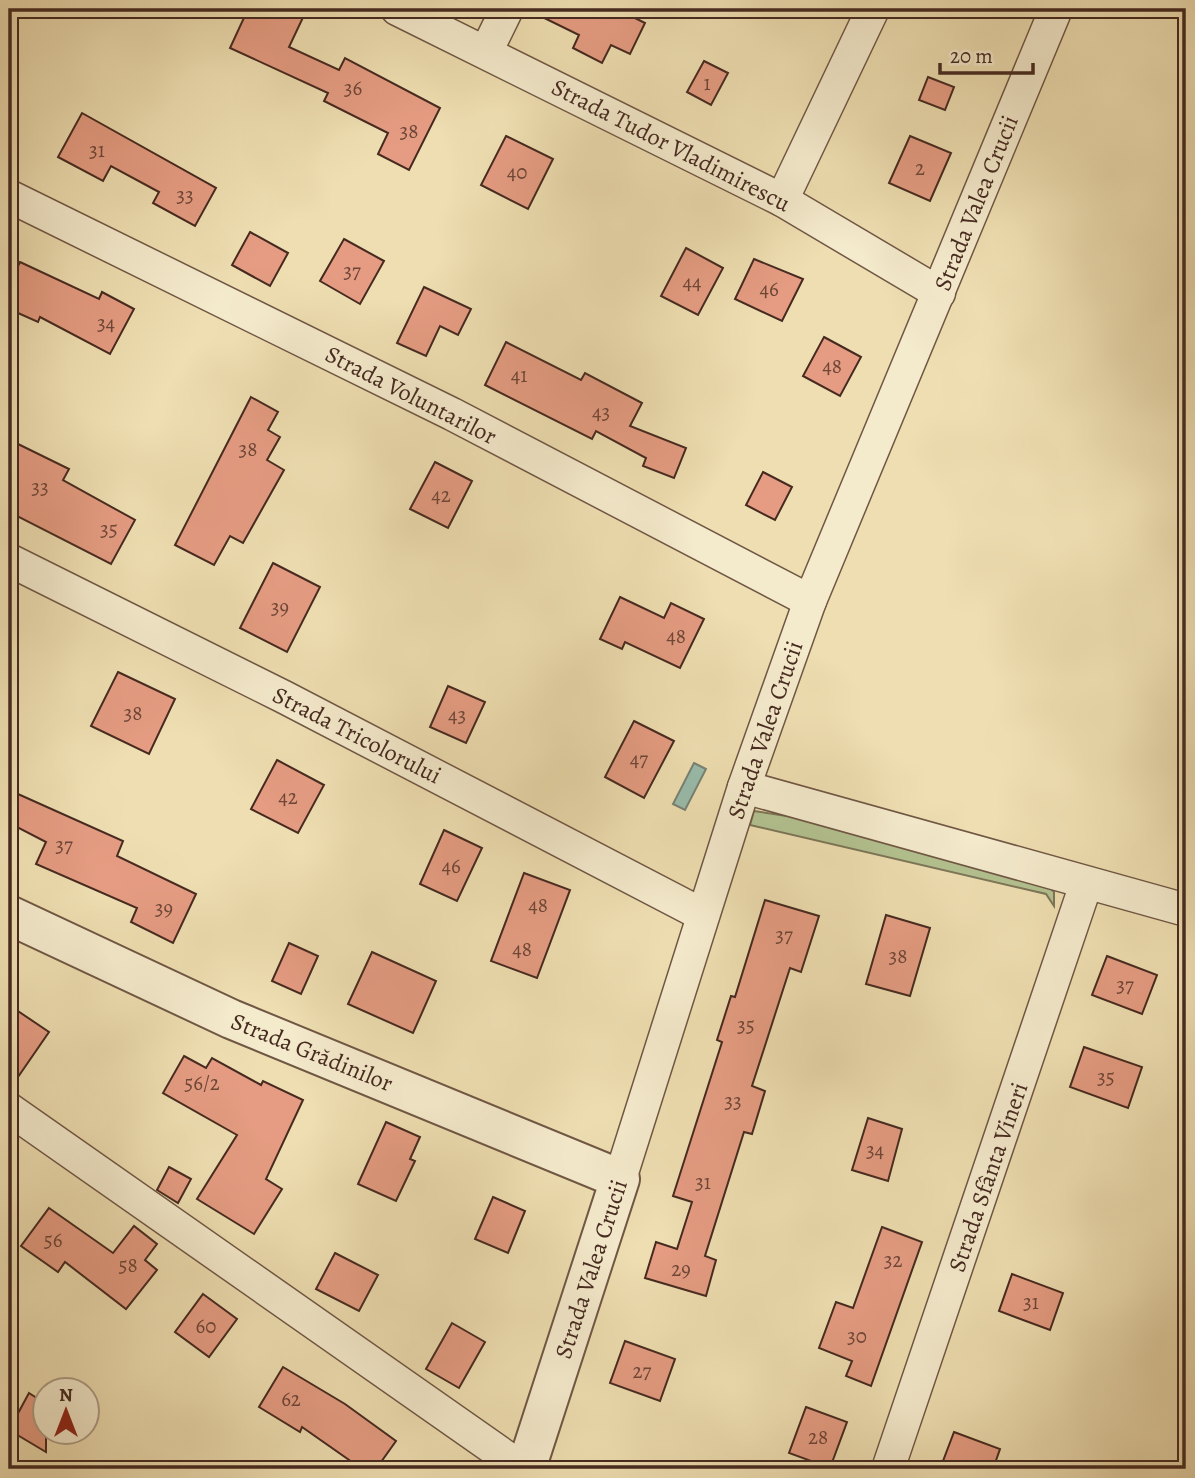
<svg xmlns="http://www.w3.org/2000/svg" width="1195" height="1478" font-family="Alegreya,serif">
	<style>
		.green { fill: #b3c290; stroke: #7c7658; stroke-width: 2 }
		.water { fill: #99bcac; stroke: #788274; stroke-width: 2 }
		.building { fill: #e59c82; stroke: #462a20; stroke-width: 2 }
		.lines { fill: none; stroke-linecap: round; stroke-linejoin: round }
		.minor-casing { stroke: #705744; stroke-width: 35 }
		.tertiary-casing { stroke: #705744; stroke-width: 42 }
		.minor { stroke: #f4eacc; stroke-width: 32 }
		.tertiary { stroke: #f4eacc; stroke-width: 38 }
		.labels { text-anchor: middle; stroke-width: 6; stroke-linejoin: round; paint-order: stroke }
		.number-label { font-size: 21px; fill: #6e4638 }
		.street-label { font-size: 24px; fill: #462a20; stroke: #f4eacc }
	</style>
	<rect width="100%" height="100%" fill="#eedeb1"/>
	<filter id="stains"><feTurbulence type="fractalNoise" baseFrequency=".00286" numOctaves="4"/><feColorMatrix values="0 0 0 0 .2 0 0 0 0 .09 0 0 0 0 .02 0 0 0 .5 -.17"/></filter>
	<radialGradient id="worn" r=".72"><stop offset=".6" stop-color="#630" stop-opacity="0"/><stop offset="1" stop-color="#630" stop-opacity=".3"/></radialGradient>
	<path class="green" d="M754,811L852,826L1043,880L1054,892V906L1046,894L750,825Z"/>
	<path class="water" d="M694,763L706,769L685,810L673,804Z"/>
	<g class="building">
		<path d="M248,9H307L289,47L339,70L345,58L440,108L409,170L378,154L388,133L324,101L328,93L230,48Z"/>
		<path d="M526,9H617L645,23L630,54L611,45L602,63L573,48L579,35Z"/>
		<path d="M704,61L728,73L711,105L687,92Z"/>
		<path d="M928,77L954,87L945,110L919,100Z"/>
		<path d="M82,113L216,188L195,226L153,203L159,192L111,166L103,181L58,157Z"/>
		<path d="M506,136L553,159L528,209L481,185Z"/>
		<path d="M910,136L951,153L930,201L889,183Z"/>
		<path d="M250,232L288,253L270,286L232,265Z"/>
		<path d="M344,239L384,261L360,304L320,281Z"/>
		<path d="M686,248L723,268L698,315L661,296Z"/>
		<path d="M754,259L803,279L782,321L735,299Z"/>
		<path d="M20,262L99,299L102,292L134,309L110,354L40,317L38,322L9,309V285Z"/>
		<path d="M424,287L471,309L458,335L440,326L426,356L397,343Z"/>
		<path d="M824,337L861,357L840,396L803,376Z"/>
		<path d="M506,342L581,380L585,373L642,403L630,426L686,448L674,478L643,466L646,458L596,431L592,439L485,385Z"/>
		<path d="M251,397L278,412L268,430L280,437L267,460L284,470L243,543L230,536L214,565L175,545Z"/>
		<path d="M18,444L69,469L63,480L135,520L111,564L9,512V463Z"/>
		<path d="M435,462L472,481L448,528L410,509Z"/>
		<path d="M763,472L792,487L775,520L746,505Z"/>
		<path d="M273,563L320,587L287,652L240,628Z"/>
		<path d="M620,597L664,618L671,603L704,619L680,668L625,642L622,649L600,639Z"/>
		<path d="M118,672L175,699L149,754L91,726Z"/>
		<path d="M448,686L485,702L466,743L430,727Z"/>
		<path d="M634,721L674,741L644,798L605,777Z"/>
		<path d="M277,760L324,785L298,833L251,809Z"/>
		<path d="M9,790L123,841L117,856L196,894L173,943L131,922L137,908L36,864L46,842L9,823Z"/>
		<path d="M444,830L482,848L457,901L420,884Z"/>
		<path d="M524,873L570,890L537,978L491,961Z"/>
		<path d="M765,900L819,916L801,972L790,968L752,1086L765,1091L752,1134L744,1132L705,1256L716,1260L706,1296L645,1278L656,1242L677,1249L692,1202L673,1196L722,1042L717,1040L731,996L735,997Z"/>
		<path d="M886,915L930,928L910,996L866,984Z"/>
		<path d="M289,943L318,956L301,994L272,981Z"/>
		<path d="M372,952L436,981L413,1033L348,1004Z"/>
		<path d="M1107,956L1157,975L1142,1014L1092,995Z"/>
		<path d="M9,1005L49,1032L9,1090Z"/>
		<path d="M1084,1047L1142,1067L1128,1108L1070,1087Z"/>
		<path d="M184,1056L206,1068L212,1058L261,1085L263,1081L303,1100L266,1179L282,1189L254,1234L197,1199L237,1135L163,1093Z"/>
		<path d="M868,1118L902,1129L888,1181L852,1170Z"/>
		<path d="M386,1122L420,1137L410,1159L415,1161L396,1201L358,1184Z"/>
		<path d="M169,1167L191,1179L178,1203L157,1190Z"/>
		<path d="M493,1197L525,1211L508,1253L475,1239Z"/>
		<path d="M49,1208L113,1253L134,1226L157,1244L145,1260L157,1270L126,1309L65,1262L58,1272L21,1246Z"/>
		<path d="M882,1227L922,1242L871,1386L846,1376L852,1361L819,1348L836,1302L853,1308Z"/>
		<path d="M335,1253L378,1275L359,1311L316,1289Z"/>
		<path d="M1012,1274L1063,1293L1050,1330L999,1311Z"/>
		<path d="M203,1294L237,1319L209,1357L175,1332Z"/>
		<path d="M452,1323L485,1342L459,1388L426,1369Z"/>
		<path d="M625,1341L675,1359L660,1401L610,1383Z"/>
		<path d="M283,1367L345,1404L396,1441L376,1469H362L302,1427L300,1432L259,1407Z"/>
		<path d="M29,1393L46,1404V1452L9,1430Z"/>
		<path d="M806,1407L847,1422L830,1468L789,1453Z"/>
		<path d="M954,1432L1000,1449L993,1469H940Z"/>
	</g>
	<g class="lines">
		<g class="minor-casing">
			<g id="minor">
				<path d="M397,9L782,200L939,293"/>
				<path d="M486,52L507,9"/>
				<path d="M9,196L452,414L810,601"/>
				<path d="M782,200L873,9"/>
				<path d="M9,560L284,697L703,915"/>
				<path d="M744,787L1186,910"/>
				<path d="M9,1109L523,1469"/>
				<path d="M620,1179L744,787L810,601L1056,9"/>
				<path d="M888,1469L1086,884"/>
			</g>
		</g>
		<g class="tertiary-casing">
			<path id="tertiary" d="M9,915L231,1019L620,1179L526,1469"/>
		</g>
		<use href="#minor" class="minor"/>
		<use href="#tertiary" class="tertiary"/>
	</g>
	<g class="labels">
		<g class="number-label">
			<text x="707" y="90">1</text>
			<text x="353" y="95">36</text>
			<text x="409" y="138">38</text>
			<text x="97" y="157">31</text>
			<text x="920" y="175">2</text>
			<text x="517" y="179">40</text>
			<text x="185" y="202">33</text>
			<text x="352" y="278">37</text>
			<text x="692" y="289">44</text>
			<text x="769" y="296">46</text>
			<text x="106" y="330">34</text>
			<text x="832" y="373">48</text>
			<text x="519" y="382">41</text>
			<text x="601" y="419">43</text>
			<text x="248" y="456">38</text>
			<text x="40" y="494">33</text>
			<text x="441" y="502">42</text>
			<text x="109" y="536">35</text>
			<text x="280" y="614">39</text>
			<text x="676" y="643">48</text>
			<text x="133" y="720">38</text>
			<text x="457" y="722">43</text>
			<text x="639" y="766">47</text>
			<text x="288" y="804">42</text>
			<text x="64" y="852">37</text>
			<text x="451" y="873">46</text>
			<text x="538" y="912">48</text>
			<text x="164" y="915">39</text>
			<text x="784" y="942">37</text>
			<text x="522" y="956">48</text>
			<text x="898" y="963">38</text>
			<text x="1125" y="992">37</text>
			<text x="746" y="1032">35</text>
			<text x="1106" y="1084">35</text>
			<text x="202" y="1090">56/2</text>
			<text x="733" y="1108">33</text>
			<text x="875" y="1157">34</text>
			<text x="703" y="1189">31</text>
			<text x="53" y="1247">56</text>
			<text x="893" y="1267">32</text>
			<text x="128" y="1272">58</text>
			<text x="681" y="1276">29</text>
			<text x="1031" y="1309">31</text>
			<text x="206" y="1333">60</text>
			<text x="857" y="1343">30</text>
			<text x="642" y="1378">27</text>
			<text x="291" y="1406">62</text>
			<text x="818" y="1444">28</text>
		</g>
		<g class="street-label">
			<text transform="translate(671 145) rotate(27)" y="8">Strada Tudor Vladimirescu</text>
			<text transform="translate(976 203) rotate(-68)" y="8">Strada Valea Crucii</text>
			<text transform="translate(411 395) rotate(27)" y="8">Strada Voluntarilor</text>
			<text transform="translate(765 730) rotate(-71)" y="8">Strada Valea Crucii</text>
			<text transform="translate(357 735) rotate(27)" y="8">Strada Tricolorului</text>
			<text transform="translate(312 1052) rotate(22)" y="8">Strada Grădinilor</text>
			<text transform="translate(988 1177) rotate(-71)" y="8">Strada Sfânta Vineri</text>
			<text transform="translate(591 1269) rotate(-72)" y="8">Strada Valea Crucii</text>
		</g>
	</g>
	<rect width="1195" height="1478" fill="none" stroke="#eedeb1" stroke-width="35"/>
	<rect x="10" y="10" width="1174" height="1457" fill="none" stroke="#462a20" stroke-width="3.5"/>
	<rect x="18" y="18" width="1160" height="1443" fill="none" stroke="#462a20" stroke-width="2"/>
	<g transform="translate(66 1411)"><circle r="33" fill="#f4eacc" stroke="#ae9d87" stroke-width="2"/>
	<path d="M0-5L12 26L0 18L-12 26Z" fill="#8f2418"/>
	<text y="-10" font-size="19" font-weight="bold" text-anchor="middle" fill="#462a20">N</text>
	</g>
	<path d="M940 63v10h93v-10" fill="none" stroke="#462a20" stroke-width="3.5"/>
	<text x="950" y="63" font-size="21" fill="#462a20" stroke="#f4eacc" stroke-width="5" paint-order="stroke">20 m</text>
	<rect width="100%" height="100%" filter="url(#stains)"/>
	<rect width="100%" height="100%" fill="url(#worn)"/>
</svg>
